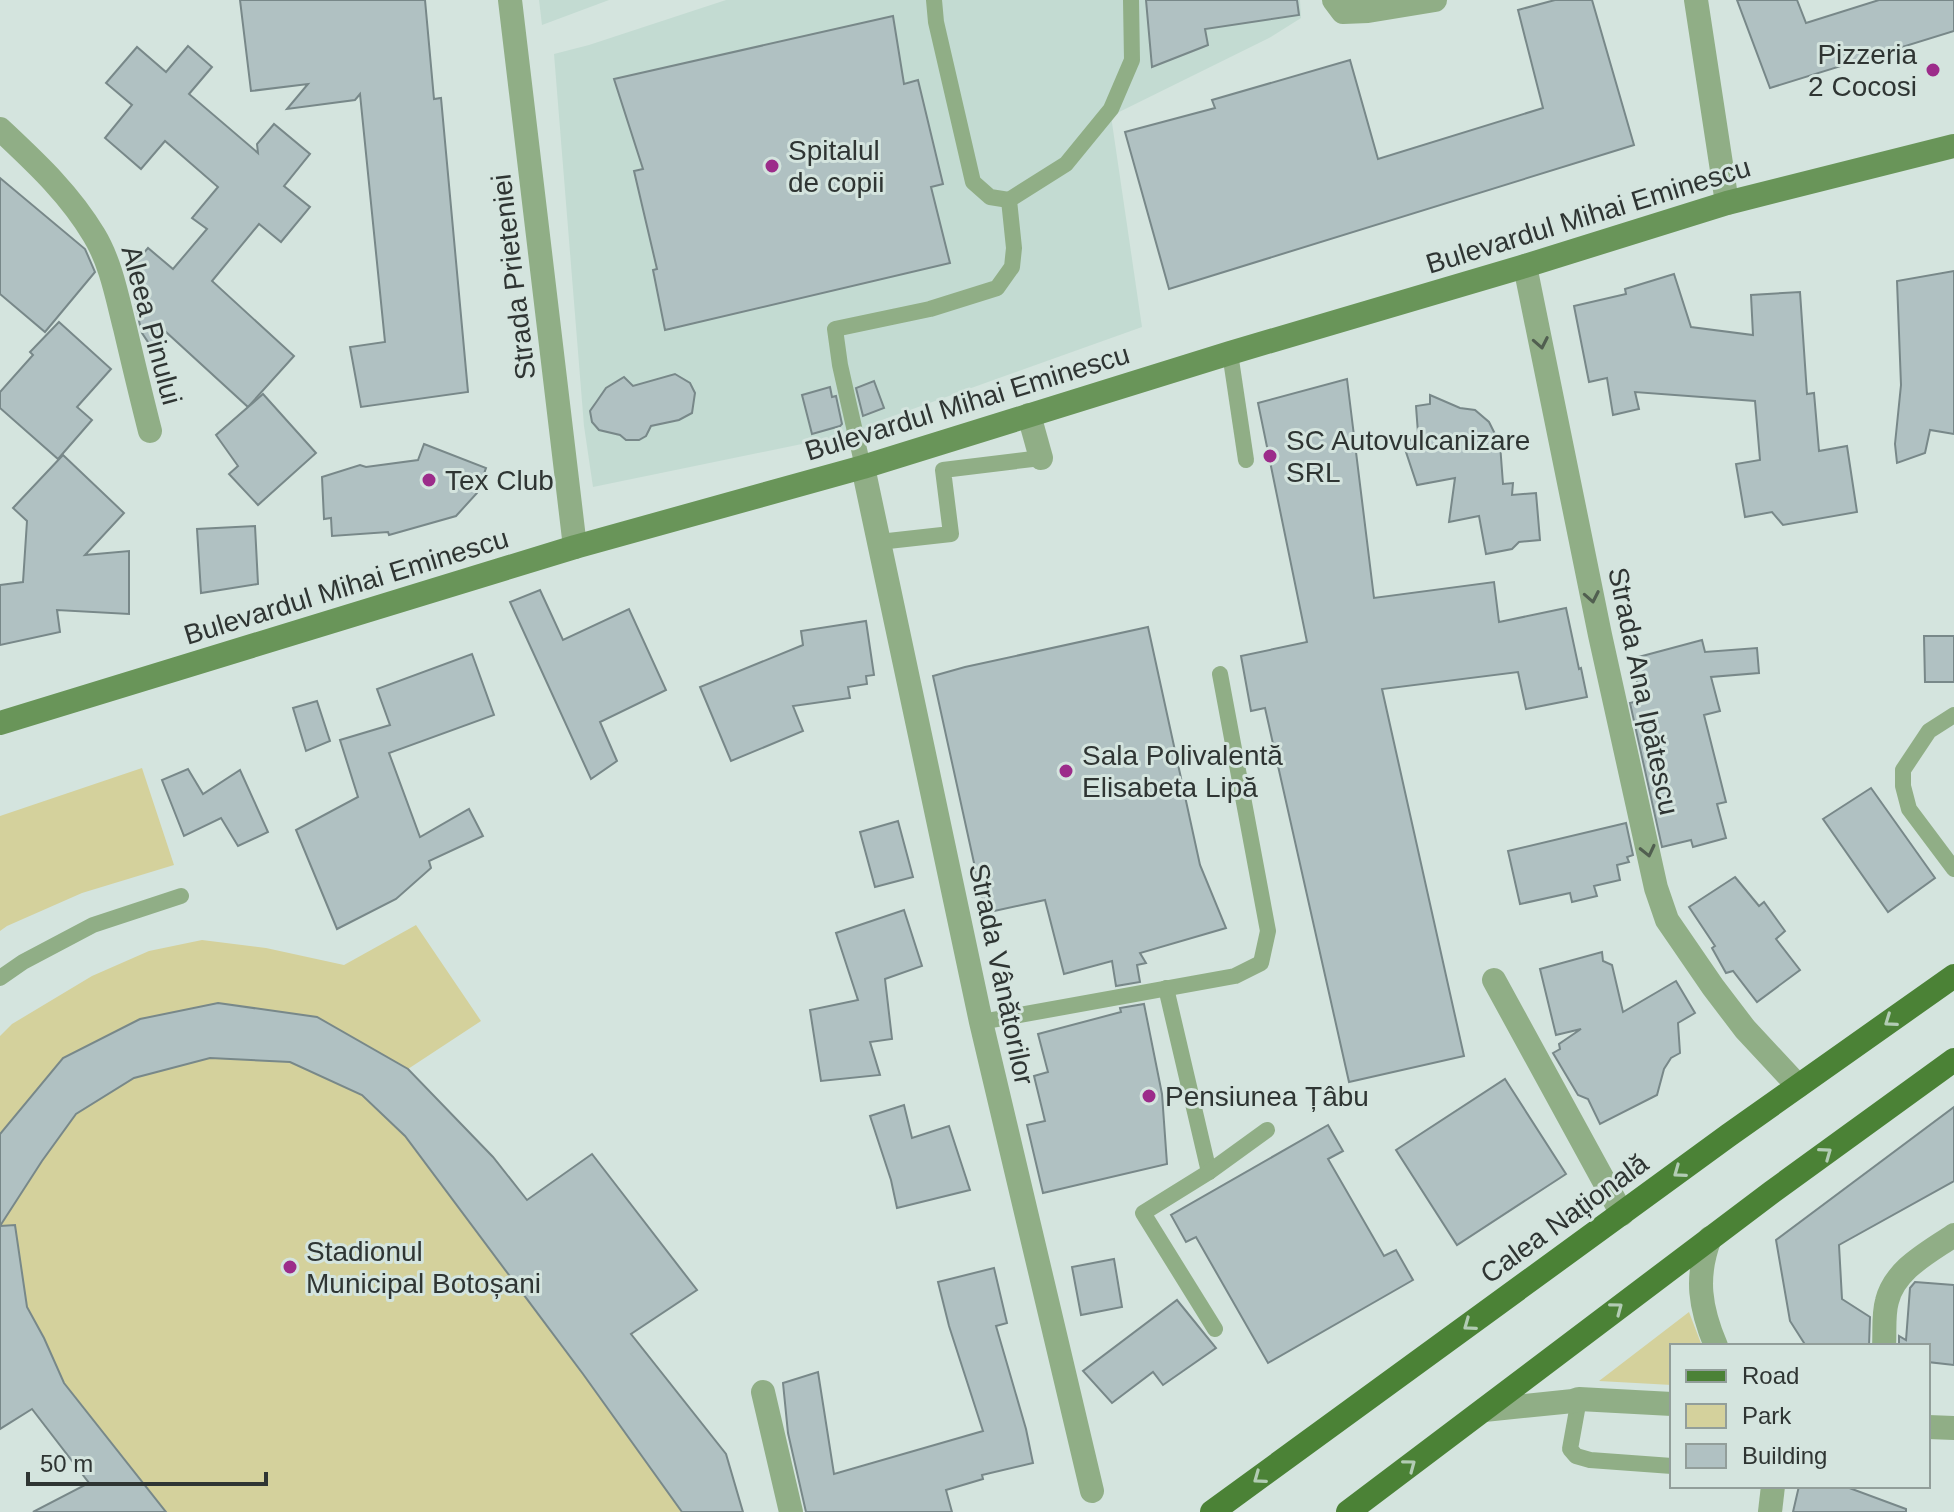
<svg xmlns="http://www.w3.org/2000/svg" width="1954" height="1512" font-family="Arial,sans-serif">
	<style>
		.built { fill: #c3dbd2 }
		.green { fill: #d4d19c }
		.building { fill: #b0c1c2; stroke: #788889; stroke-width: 2 }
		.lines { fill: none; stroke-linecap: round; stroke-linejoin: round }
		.lane { stroke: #90ae86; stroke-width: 16 }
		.street { stroke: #90ae86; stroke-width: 24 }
		.secondary { stroke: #699559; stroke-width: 24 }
		.primary { stroke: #4b8236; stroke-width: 24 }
		.oneway { stroke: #515f50 }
		.oneway2 { stroke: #b2ccb4 }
		.poi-dot { fill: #9c2c8a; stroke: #d4e4de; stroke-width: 3 }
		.labels { text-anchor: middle; stroke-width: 6; stroke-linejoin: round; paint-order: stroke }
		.poi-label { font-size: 28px; fill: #2f3533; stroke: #d4e4de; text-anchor: start }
		.street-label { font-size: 28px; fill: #2f3533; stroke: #d4e4de }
	</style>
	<rect width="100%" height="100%" fill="#d4e4de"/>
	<g class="built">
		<path d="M539,0H609L542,25Z"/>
		<path d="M726,0H1300L1301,18L1269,38L1111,116L1142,327L882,420L855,433L593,487L584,426L554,54L589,45Z"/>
	</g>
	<g class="green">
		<path d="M142,768L174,865L82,893L7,926L0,931V816Z"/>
		<path d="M416,925L481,1021L408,1069L493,1157L726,1454L743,1512H111L0,1368V1036L12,1024L92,976L149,951L202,940L266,948L344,965Z"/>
		<path d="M1689,1312L1702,1346H1672V1385L1599,1381Z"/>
	</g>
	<g class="building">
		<path d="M240,0H425L434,99L441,98L468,392L361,407L350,347L385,342L360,94L355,100L287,109L308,84L251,91Z"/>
		<path d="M1146,0H1297L1299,15L1205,29L1208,45L1152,67Z"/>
		<path d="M1555,0H1592L1634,145L1169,289L1125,132L1215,108L1212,100L1350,60L1378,159L1543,108L1518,10Z"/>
		<path d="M1737,0H1797L1806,23L1879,0H1954V31L1770,88Z"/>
		<path d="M893,16L904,84L918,80L943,184L931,187L950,263L665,330L653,270L657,269L634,171L643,169L614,79Z"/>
		<path d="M188,46L212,67L189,94L258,153L257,144L274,124L310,154L284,186L310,207L281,242L259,224L212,281L294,356L248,407L166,332L152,348L142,333L135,305L149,289L128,271L148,248L173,269L207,229L192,218L218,187L165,141L141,169L105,138L132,105L106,83L137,47L166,72Z"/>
		<path d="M0,178L85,249L95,272L45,332L0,294Z"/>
		<path d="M1954,271V434L1930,430L1925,453L1897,463L1895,444L1901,385L1897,281Z"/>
		<path d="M1674,274L1691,327L1753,335L1751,295L1800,292L1807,394L1814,393L1819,451L1847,446L1857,512L1783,525L1772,512L1745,517L1736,464L1760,460L1755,401L1635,392L1639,409L1613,415L1607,378L1589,382L1574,306L1626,294L1625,289Z"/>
		<path d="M59,322L111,369L77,407L92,420L58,459L0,408V392L33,355L30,352Z"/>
		<path d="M675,374L690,383L695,393L692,413L679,420L651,426L646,436L639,440H626L620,435L599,430L592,422L590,411L597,401L606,388L624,377L633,386Z"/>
		<path d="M1347,379L1374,598L1494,582L1499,622L1566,608L1579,669L1581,668L1587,697L1526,709L1518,672L1382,689L1464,1056L1349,1082L1265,708L1251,711L1241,656L1307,642L1258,403Z"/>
		<path d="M874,381L884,408L863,416L856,388Z"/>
		<path d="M830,387L832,397L836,396L842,424L840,426L812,434L802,395Z"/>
		<path d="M263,394L316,453L258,505L229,474L238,466L216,435Z"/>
		<path d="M1430,395L1460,408L1475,410L1489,422L1500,444L1503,484L1513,483L1512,495L1536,493L1540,540L1519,542L1512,549L1486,554L1479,516L1449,522L1455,478L1417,485L1404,446L1418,433L1416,406L1430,404Z"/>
		<path d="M424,444L486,468L477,493L456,516L389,535L388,532L332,536L331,518L324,519L322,477L360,465L366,467L418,460Z"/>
		<path d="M63,455L124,513L85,555L129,551V614L57,610L60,632L0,645V585L23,582L27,521L13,508Z"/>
		<path d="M255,526L258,584L201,593L197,529Z"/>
		<path d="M540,590L563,640L629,609L666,690L600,722L617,761L591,779L510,602Z"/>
		<path d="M866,621L874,675L866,676L867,684L848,687L850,698L793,706L803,731L731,761L700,687L803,645L801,631Z"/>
		<path d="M1148,627L1200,865L1226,928L1140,953L1146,963L1137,965L1140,982L1116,986L1112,961L1064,974L1045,900L985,913L933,676L965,667Z"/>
		<path d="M1924,636H1954V682H1925Z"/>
		<path d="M1702,640L1705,652L1757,648L1759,673L1711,677L1720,711L1704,715L1726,802L1717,804L1726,838L1693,847L1691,840L1662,847L1630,703L1642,700L1631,659Z"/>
		<path d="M472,654L494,715L389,753L420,837L469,809L483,836L429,861L431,868L396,899L337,929L296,830L358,797L340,740L390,725L377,689Z"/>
		<path d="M317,701L330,741L306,751L293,708Z"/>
		<path d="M188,769L203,794L240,770L268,832L238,846L221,818L184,836L162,780Z"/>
		<path d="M1871,788L1935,878L1888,912L1823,819Z"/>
		<path d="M898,821L913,877L875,887L860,832Z"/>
		<path d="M1626,823L1633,855L1627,857L1629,862L1617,865L1620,880L1594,886L1597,896L1572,902L1570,893L1520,904L1508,851Z"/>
		<path d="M1735,877L1759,906L1764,902L1785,931L1776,939L1800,970L1757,1002L1733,971L1726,973L1712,948L1715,946L1689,907Z"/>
		<path d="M904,910L922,966L885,979L892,1039L870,1042L880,1075L821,1081L810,1010L858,1000L836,933Z"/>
		<path d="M1602,952L1603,961L1612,965L1623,1012L1676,981L1695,1013L1678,1023L1680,1053L1671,1058L1664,1069L1657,1095L1600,1124L1588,1099L1578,1095L1553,1053L1560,1049L1559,1044L1581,1029L1556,1035L1540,969Z"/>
		<path d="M218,1003L317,1017L408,1069L493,1157L527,1200L592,1154L697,1290L631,1334L726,1454L743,1512H682L583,1374L405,1136L362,1095L290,1062L210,1058L134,1078L76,1114L42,1161L0,1226L15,1225L27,1307L44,1338L64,1383L166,1512H33L89,1483L32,1409L0,1429V1134L63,1058L140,1019Z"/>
		<path d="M1144,1004L1162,1094L1167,1164L1043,1193L1027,1125L1045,1121L1034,1076L1048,1072L1038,1034L1121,1012L1120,1008Z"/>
		<path d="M1505,1079L1566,1174L1457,1245L1396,1150Z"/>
		<path d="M904,1105L912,1138L949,1126L970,1190L897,1208L891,1180L870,1116Z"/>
		<path d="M1954,1107V1181L1839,1245L1842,1299L1870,1317L1869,1346H1806L1790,1321L1776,1240Z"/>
		<path d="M1328,1125L1343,1151L1328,1159L1384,1256L1396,1250L1413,1280L1268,1363L1196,1237L1186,1242L1171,1215Z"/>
		<path d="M1114,1259L1122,1307L1081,1315L1072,1267Z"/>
		<path d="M994,1268L1007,1323L996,1326L1026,1429L1033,1463L982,1475L983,1479L946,1490L952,1512H806L788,1433L783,1383L818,1372L834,1474L983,1431L949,1326L938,1282Z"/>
		<path d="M1915,1282L1954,1285V1365L1928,1362V1346H1899V1336L1906,1340L1910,1288Z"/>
		<path d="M1177,1300L1216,1348L1163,1385L1153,1372L1112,1403L1083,1371Z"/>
		<path d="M1799,1486H1844L1906,1509V1512H1793Z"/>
	</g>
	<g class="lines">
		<g class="lane">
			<path d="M934,0L936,22L973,182L990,197L1009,200"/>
			<path d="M1230,353L1246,460"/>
			<path d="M863,467L840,365L835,329L930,309L997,288L1012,267L1014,248L1009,200L1066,164L1111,109L1132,60L1131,0"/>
			<path d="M879,542L951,534L943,470L1041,458"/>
			<path d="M1954,715L1929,731L1903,770V786L1909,809L1954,869"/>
			<path d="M0,978L23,962L93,925L181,896"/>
			<path d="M1166,988L1209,1172"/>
			<path d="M981,1022L1235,976L1261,963L1268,931L1220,674"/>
			<path d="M1215,1329L1143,1213L1209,1172L1267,1130"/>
			<path d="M1579,1399L1570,1449L1576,1456L1590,1460L1672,1466"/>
		</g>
		<g class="street">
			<path d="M510,0L575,547"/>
			<path d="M1334,0L1343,12L1368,11L1435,0"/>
			<path d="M1696,0L1727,203"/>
			<path d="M0,129C35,162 69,193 94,235C111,263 117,297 125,328C133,362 141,396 150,431"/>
			<path d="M1525,266L1600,635L1656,888L1667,920L1713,987L1745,1029L1798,1086"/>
			<path d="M1029,415L1041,458"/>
			<path d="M863,467L981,1022L1092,1491"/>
			<path d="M1494,980L1622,1214"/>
			<path d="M1710,1238C1695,1277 1700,1308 1716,1346"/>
			<path d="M1884,1346C1885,1332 1883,1315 1887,1301C1895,1269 1928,1253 1954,1235"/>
			<path d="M763,1392L791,1512"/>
			<path d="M1484,1410L1573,1401L1579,1399L1672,1404"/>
			<path d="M1928,1427L1954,1428"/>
			<path d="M1770,1512L1773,1486"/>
		</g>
		<path class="secondary" d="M0,723L575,547L863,467L1230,353L1525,266L1727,203L1954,146"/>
		<g class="primary">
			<path d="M1212,1512L1729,1135L1954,976"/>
			<path d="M1348,1512L1772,1192L1954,1060"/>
		</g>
	</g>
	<defs><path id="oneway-chevron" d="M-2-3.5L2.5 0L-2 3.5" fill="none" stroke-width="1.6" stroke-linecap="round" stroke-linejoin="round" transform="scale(2)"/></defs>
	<g class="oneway">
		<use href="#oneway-chevron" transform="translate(1541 343) rotate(79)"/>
		<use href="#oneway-chevron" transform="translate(1592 597) rotate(79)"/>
		<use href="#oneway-chevron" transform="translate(1648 851) rotate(77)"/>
	</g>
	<g class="oneway2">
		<use href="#oneway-chevron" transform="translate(1890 1021) rotate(145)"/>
		<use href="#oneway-chevron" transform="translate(1826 1153) rotate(-36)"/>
		<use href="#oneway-chevron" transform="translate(1679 1172) rotate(144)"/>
		<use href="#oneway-chevron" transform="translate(1617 1308) rotate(-37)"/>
		<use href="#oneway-chevron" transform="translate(1469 1325) rotate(144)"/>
		<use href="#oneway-chevron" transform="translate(1410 1465) rotate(-37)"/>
		<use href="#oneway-chevron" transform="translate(1259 1478) rotate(144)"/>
	</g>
	<g class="poi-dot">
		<circle cx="1933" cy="70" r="8"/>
		<circle cx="772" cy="166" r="8"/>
		<circle cx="1270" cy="456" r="8"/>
		<circle cx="429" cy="480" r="8"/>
		<circle cx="1066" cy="771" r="8"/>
		<circle cx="1149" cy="1096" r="8"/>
		<circle cx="290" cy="1267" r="8"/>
	</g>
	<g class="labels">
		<g class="poi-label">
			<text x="1917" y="64" text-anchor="end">Pizzeria<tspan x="1917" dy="32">2 Cocosi</tspan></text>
			<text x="788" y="160">Spitalul<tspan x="788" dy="32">de copii</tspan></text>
			<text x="1286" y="450">SC Autovulcanizare<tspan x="1286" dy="32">SRL</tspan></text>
			<text x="445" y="490">Tex Club</text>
			<text x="1082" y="765">Sala Polivalentă<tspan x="1082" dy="32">Elisabeta Lipă</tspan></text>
			<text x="1165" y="1106">Pensiunea Țâbu</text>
			<text x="306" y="1261">Stadionul<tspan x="306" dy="32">Municipal Botoșani</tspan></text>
		</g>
		<g class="street-label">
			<text transform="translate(1588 215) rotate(-17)" y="10">Bulevardul Mihai Eminescu</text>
			<text transform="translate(513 277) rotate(-97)" y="10">Strada Prieteniei</text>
			<text transform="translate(152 325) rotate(75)" y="10">Aleea Pinului</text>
			<text transform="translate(967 402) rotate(-17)" y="10">Bulevardul Mihai Eminescu</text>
			<text transform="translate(346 586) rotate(-17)" y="10">Bulevardul Mihai Eminescu</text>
			<text transform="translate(1644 691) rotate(78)" y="10">Strada Ana Ipătescu</text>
			<text transform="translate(1002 974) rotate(78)" y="10">Strada Vânătorilor</text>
			<text transform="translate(1564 1218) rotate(-36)" y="10">Calea Națională</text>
		</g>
	</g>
	<rect x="1670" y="1344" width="260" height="144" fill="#d4e4de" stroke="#929e9a" stroke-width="2"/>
	<rect x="1686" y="1370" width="40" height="12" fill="#4b8236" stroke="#929e9a" stroke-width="2"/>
	<text x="1742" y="1384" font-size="24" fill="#2f3533">Road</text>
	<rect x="1686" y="1404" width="40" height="24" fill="#d4d19c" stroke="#929e9a" stroke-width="2"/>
	<text x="1742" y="1424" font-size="24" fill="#2f3533">Park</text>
	<rect x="1686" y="1444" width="40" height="24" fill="#b0c1c2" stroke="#929e9a" stroke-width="2"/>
	<text x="1742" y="1464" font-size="24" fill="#2f3533">Building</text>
	<path d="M28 1472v12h238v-12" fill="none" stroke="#2f3533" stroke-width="4"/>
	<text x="40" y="1472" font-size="24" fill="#2f3533" stroke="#d4e4de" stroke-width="6" paint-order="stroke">50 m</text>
</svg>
